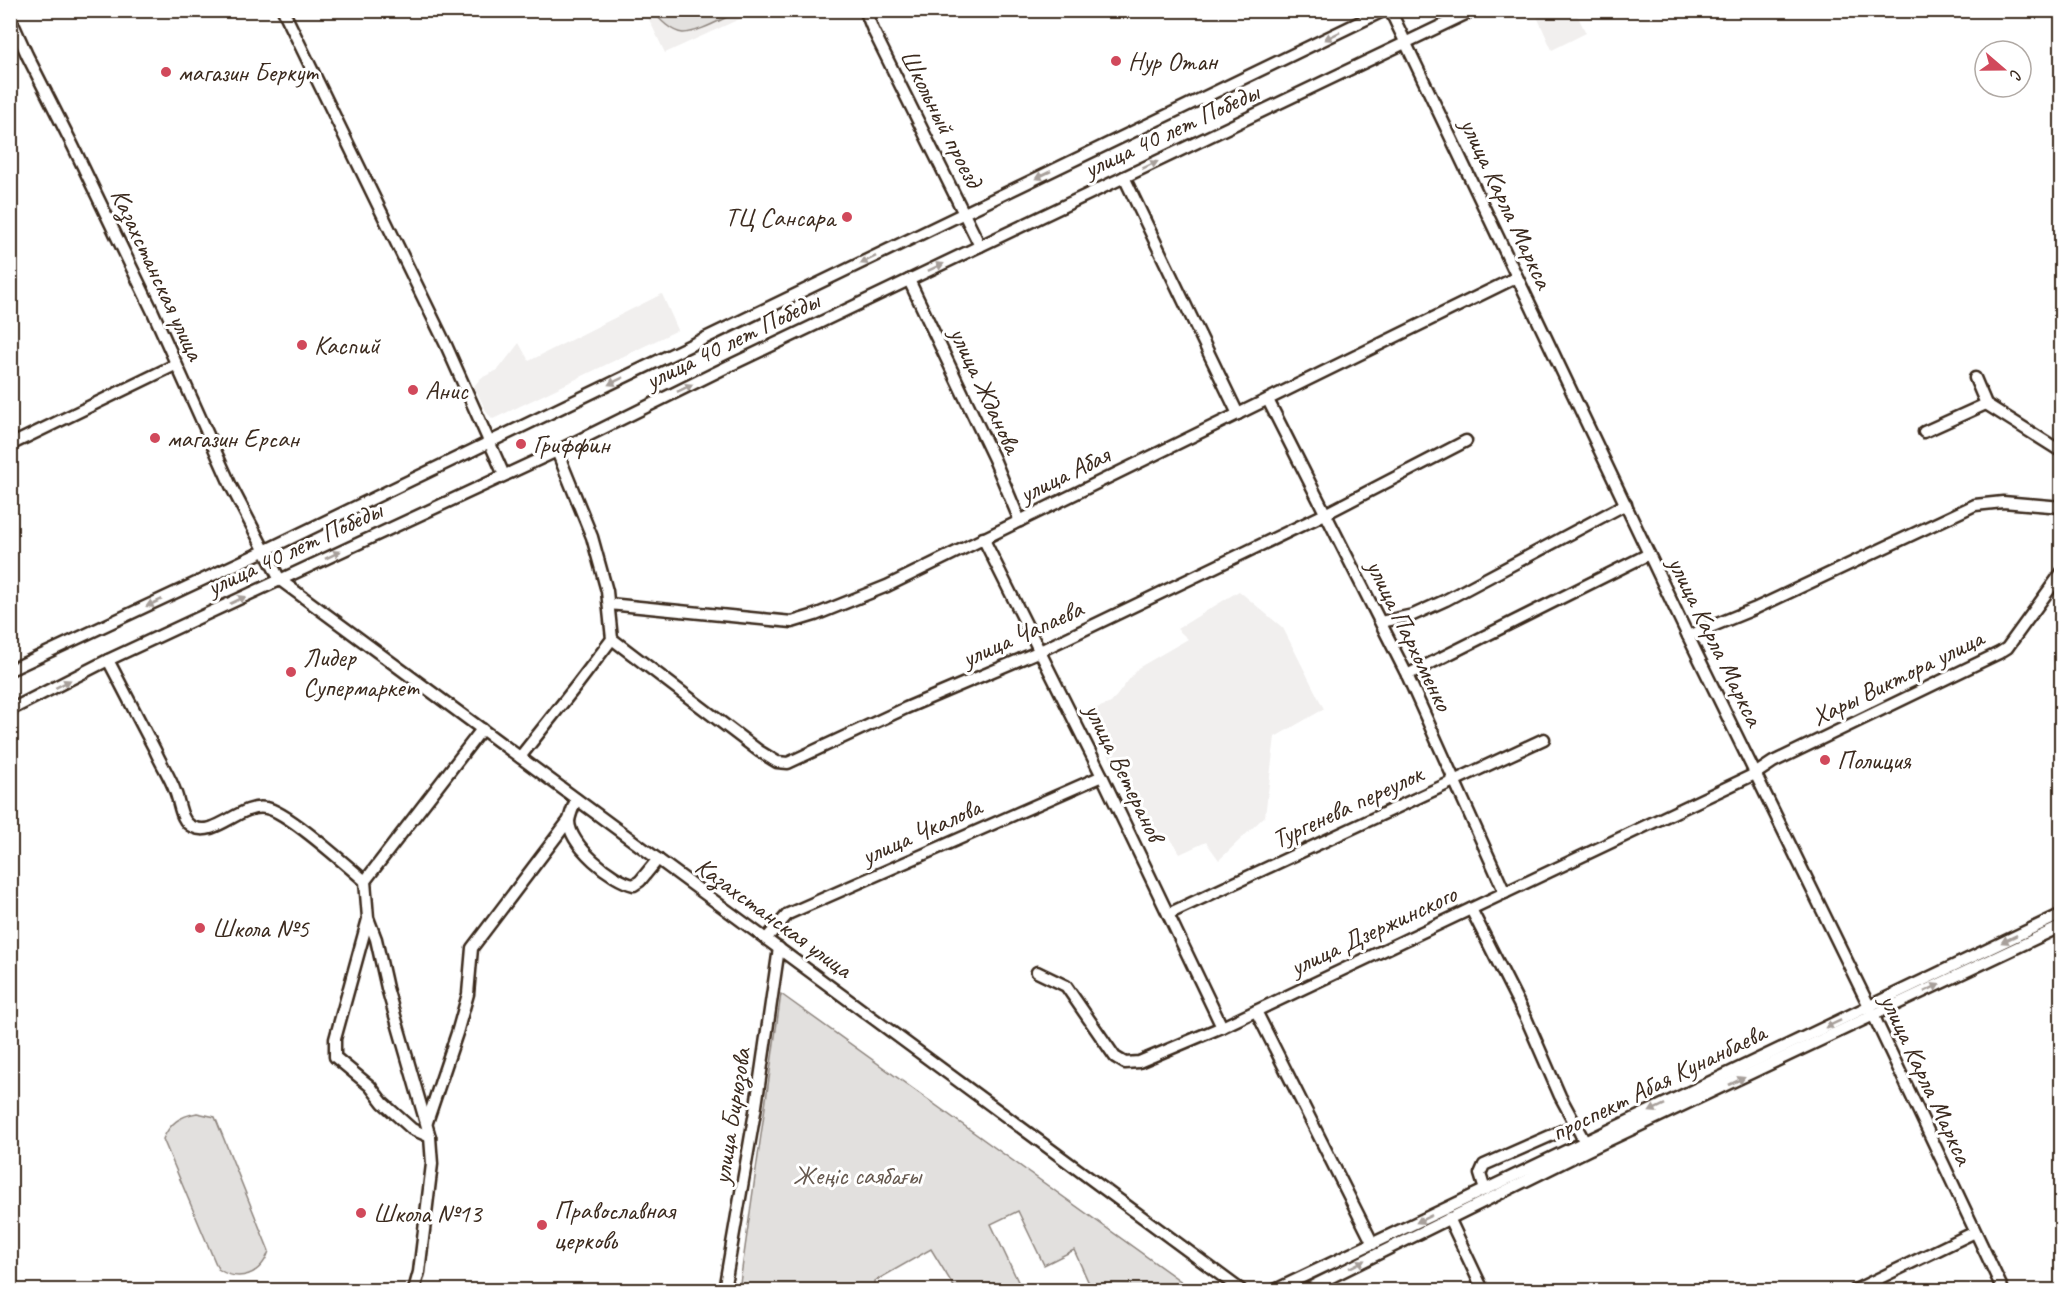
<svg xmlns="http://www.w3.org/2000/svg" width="2072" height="1301" font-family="Caveat,sans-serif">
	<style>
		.built { fill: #f1efee }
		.green { fill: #e2e0de; stroke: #8e857e; stroke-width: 1.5 }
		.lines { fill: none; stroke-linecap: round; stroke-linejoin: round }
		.minor-casing { stroke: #3b2a1e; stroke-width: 15 }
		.minor { stroke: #fff; stroke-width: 10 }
		.oneway { fill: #a79f9a }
		.poi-dot { fill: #d1495b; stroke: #fff; stroke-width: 2 }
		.labels { text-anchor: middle; stroke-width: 6; stroke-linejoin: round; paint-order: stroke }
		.poi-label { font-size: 26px; fill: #3b2a1e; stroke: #fff; text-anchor: start }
		.street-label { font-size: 26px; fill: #3b2a1e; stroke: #fff }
		.park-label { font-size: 26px; fill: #65584e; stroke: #fff }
	</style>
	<rect width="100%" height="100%" fill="#fff"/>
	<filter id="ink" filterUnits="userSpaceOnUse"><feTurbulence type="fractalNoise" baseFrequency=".0167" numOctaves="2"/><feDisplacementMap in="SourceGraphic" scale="12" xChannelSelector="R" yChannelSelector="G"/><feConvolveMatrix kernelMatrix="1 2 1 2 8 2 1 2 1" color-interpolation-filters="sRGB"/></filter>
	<g filter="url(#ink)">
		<g class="built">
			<path d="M645,11H757L665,53Z"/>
			<path d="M1538,11H1575L1586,33L1552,50L1535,12Z"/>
			<path d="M662,294L678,330L493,419L487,413L474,386L481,378L498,370L519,343L529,361Z"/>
			<path d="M1239,591L1283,628L1324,709L1275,737L1265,816L1219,860L1206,842L1180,854L1169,836L1152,838L1086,712L1111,703L1138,668L1188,639L1177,629Z"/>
		</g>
		<g class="green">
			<path d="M654,11H740C725,17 699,33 683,33C672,32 659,20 654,11Z"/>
			<path d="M781,994L1193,1290H1092L1074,1250L1044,1265L1018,1211L991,1224L1022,1290H956L931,1249L875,1281L874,1290H739Z"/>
			<path d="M197,1113L215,1117L269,1251C261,1275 239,1283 218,1269L163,1139C170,1123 180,1116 197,1113Z"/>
		</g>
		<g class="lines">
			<g class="minor-casing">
				<g id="minor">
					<path d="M283,10L446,345L504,475"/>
					<path d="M865,10L873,30L980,246"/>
					<path d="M1390,10L1688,636L1869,1006L2003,1290"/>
					<path d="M10,17L27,55L73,146L153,312L231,486L280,580L1241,1290"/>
					<path d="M1124,177L1238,414"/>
					<path d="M909,280L994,459L1020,521"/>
					<path d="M1975,378L1986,404L2062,452"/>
					<path d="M1268,400L1407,675L1505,893"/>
					<path d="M1924,432L1986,404"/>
					<path d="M10,445L175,365"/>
					<path d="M983,538L1102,776L1222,1027"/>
					<path d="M609,604L792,622L815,615L887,586L1517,277"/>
					<path d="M1381,622L1413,615L1446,600L1626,504"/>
					<path d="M1688,636L1754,609L1975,505L2003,502L2062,507"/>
					<path d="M612,639L759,751L777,762L788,763L906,708L1040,651L1325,514L1466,441"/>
					<path d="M108,660C124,690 139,720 155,750C161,764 170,777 175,791C180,802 180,822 193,827C216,838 240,803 266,808C287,811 346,865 365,881"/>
					<path d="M10,670L264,551L1385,10"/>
					<path d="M1407,675L1649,554"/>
					<path d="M10,710L108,660L557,451L733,364L1474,10"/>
					<path d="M520,757L577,685L612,639L607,591L592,537L557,451"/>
					<path d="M576,799C574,806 570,814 569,821C569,845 612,881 634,885L640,881L658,859"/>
					<path d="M1471,909L1526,1018L1560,1096L1588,1148"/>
					<path d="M1168,914L1544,739"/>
					<path d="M368,919L335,1039V1057L370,1086L383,1103L412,1129L430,1137"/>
					<path d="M766,939L788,914L1102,776"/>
					<path d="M1037,972L1066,986L1115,1057L1125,1063L1139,1062L1222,1027L1755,774L1773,762L1999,653L2007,648L2062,572"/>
					<path d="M1256,1011L1373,1244"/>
					<path d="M427,1122L457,1033L468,994L472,948L569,820"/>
					<path d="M1485,1190L1480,1174L1484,1165L1575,1125"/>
					<path d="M1449,1218L1483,1290"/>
					<path d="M414,1290L419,1272L432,1164L430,1137L387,988L376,939L368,918L365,881L482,729"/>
					<path d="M724,1290L756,1106L779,948"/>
					<path d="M1275,1290L2062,914"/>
					<path d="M1305,1290L1588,1150L2062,926"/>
					<path d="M1855,1290L1975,1232"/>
				</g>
			</g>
			<use href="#minor" class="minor"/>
		</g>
		<defs><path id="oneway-solid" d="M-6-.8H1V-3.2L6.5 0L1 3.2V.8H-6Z" transform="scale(1.5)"/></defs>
		<g class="oneway">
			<use href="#oneway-solid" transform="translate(1332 36) rotate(154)"/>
			<use href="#oneway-solid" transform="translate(1150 165) rotate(-25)"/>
			<use href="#oneway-solid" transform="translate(1043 175) rotate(154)"/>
			<use href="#oneway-solid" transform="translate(868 260) rotate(154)"/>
			<use href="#oneway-solid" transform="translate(936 267) rotate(-25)"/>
			<use href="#oneway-solid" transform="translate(616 381) rotate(154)"/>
			<use href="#oneway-solid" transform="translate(685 388) rotate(-26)"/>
			<use href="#oneway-solid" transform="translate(333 555) rotate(-26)"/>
			<use href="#oneway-solid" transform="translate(238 600) rotate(-25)"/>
			<use href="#oneway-solid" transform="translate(154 603) rotate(155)"/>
			<use href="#oneway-solid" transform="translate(63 684) rotate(-27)"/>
			<use href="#oneway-solid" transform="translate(2009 939) rotate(154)"/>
			<use href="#oneway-solid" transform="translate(1932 988) rotate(-25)"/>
			<use href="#oneway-solid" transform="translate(1833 1024) rotate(154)"/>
			<use href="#oneway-solid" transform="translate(1737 1081) rotate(-25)"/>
			<use href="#oneway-solid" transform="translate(1657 1108) rotate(154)"/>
			<use href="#oneway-solid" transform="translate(1424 1219) rotate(154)"/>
			<use href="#oneway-solid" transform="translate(1357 1264) rotate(-27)"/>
		</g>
	</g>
	<g class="poi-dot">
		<circle cx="1116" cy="61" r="6"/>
		<circle cx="166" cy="72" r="6"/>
		<circle cx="847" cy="217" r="6"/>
		<circle cx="302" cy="345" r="6"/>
		<circle cx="413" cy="390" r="6"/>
		<circle cx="155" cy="438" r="6"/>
		<circle cx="521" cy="444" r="6"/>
		<circle cx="291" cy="672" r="6"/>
		<circle cx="1825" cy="760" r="6"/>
		<circle cx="200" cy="928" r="6"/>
		<circle cx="361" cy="1213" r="6"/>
		<circle cx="542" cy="1225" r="6"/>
	</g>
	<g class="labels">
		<g class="poi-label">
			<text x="1128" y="70">Нур Отан</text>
			<text x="178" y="81">магазин Беркут</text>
			<text x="835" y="226" text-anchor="end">ТЦ Сансара</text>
			<text x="314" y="354">Каспий</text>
			<text x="425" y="399">Анис</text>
			<text x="167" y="447">магазин Ерсан</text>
			<text x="533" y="453">Гриффин</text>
			<text x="303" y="666">Лидер<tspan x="303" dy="30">Супермаркет</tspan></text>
			<text x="1837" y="769">Полиция</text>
			<text x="212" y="937">Школа №5</text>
			<text x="554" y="1219">Православная<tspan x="554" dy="30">церковь</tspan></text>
			<text x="373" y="1222">Школа №13</text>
		</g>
		<g class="street-label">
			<text transform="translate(942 118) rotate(63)" y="9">Школьный проезд</text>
			<text transform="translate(1171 130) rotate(-25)" y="9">улица 40 лет Победы</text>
			<text transform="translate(1507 203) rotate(65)" y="9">улица Карла Маркса</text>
			<text transform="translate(158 274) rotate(65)" y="9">Казахстанская улица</text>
			<text transform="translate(732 340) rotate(-26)" y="9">улица 40 лет Победы</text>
			<text transform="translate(986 390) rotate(65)" y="9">улица Жданова</text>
			<text transform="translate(1064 474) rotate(-26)" y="9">улица Абая</text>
			<text transform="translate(294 548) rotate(-25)" y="9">улица 40 лет Победы</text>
			<text transform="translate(1022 633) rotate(-24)" y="9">улица Чапаева</text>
			<text transform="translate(1410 635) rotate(64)" y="9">улица Пархоменко</text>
			<text transform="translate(1716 641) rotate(64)" y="9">улица Карла Маркса</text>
			<text transform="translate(1897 677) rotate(-26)" y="9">Хары Виктора улица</text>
			<text transform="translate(1125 772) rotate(64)" y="9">улица Ветеранов</text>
			<text transform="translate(1347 806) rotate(-25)" y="9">Тургенева переулок</text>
			<text transform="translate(921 831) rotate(-24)" y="9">улица Чкалова</text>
			<text transform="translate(774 917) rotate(36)" y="9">Казахстанская улица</text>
			<text transform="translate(1373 930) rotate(-25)" y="9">улица Дзержинского</text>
			<text transform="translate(1927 1079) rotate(65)" y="9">улица Карла Маркса</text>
			<text transform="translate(1658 1082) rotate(-26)" y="9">проспект Абая Кунанбаева</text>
			<text transform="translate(731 1116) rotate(-81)" y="9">улица Бирюзова</text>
		</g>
		<g class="park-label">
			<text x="857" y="1184">Жеңіс саябағы</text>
		</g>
	</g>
	<rect width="2072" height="1301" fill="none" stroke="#fff" stroke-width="36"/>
	<rect x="18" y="18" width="2036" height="1265" fill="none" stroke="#3b2a1e" stroke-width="2" filter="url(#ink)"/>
	<g transform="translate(2003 69) rotate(110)"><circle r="28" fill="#ffffff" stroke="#b1aaa5" stroke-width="1.5"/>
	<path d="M0-4.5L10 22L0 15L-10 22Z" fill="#d1495b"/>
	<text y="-9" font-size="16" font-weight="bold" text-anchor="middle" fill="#3b2a1e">С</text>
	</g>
</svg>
